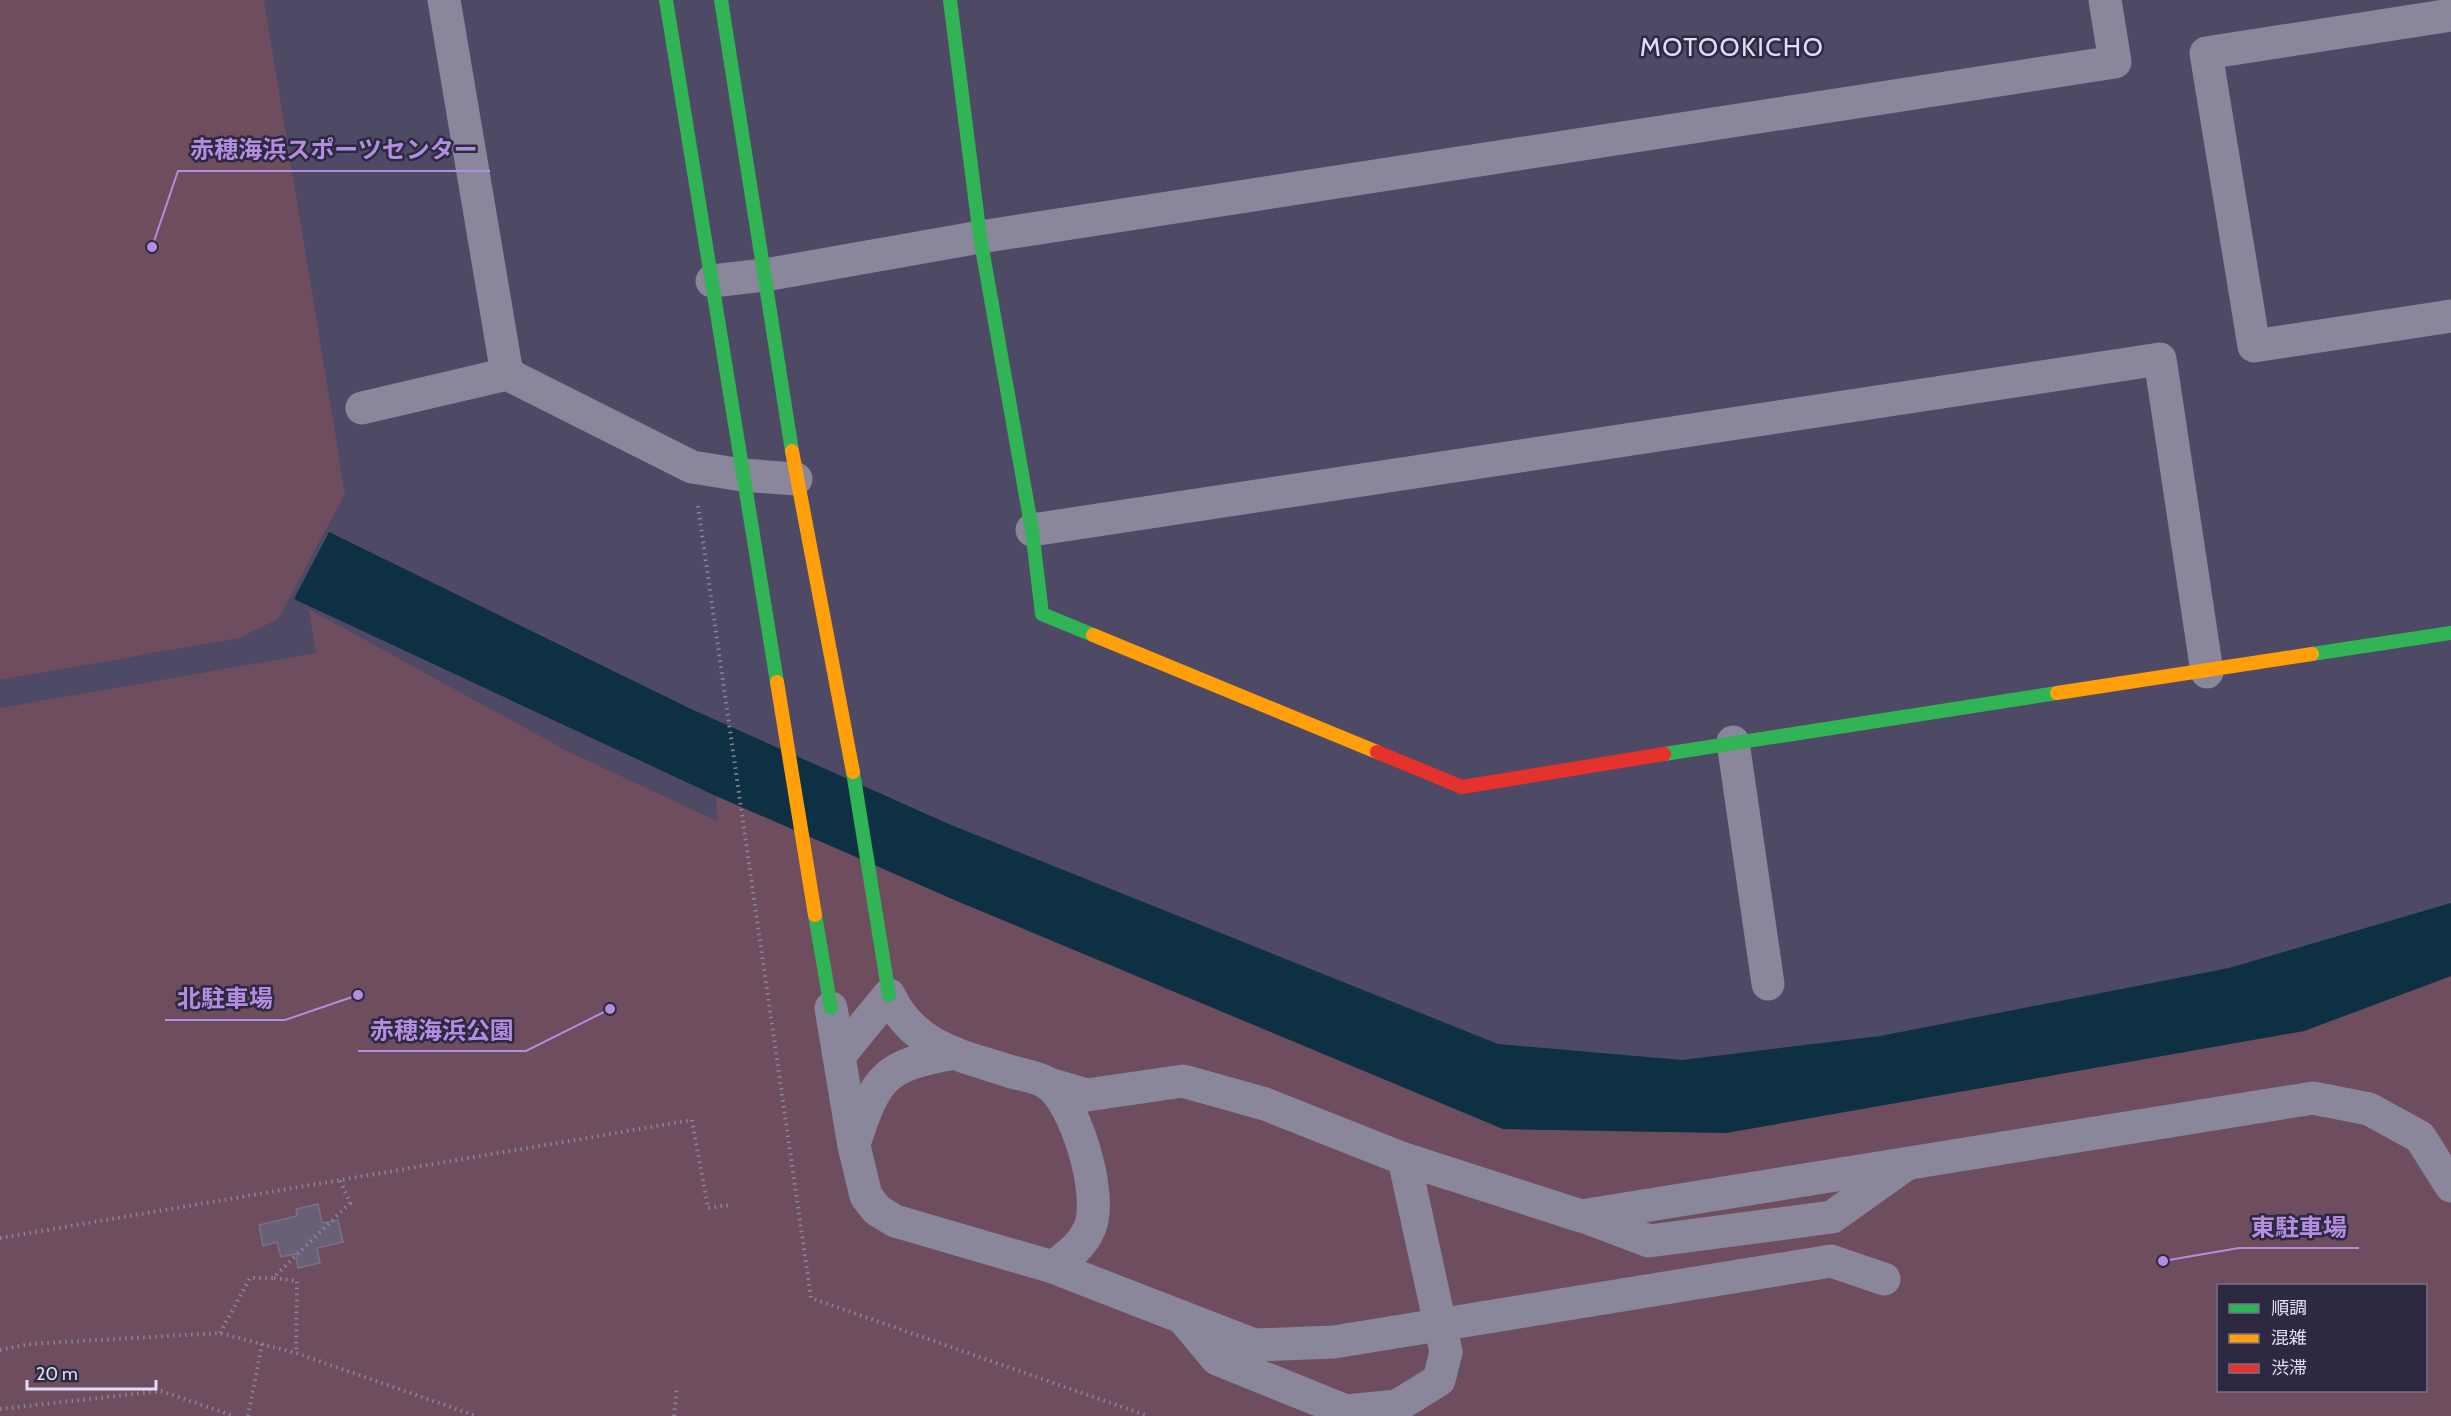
<svg xmlns="http://www.w3.org/2000/svg" width="2451" height="1416" font-family="Cabin,'Noto Sans JP',sans-serif">
	<style>
		.green { fill: #6e4d5f; fill-rule: evenodd }
		.water { fill: #0d3142 }
		.building { fill: #676076; stroke: #787187; stroke-width: 1.5 }
		.lines { fill: none; stroke-linecap: round; stroke-linejoin: round }
		.path { stroke: #898699; stroke-width: 4; stroke-dasharray: 1.5 4.5; stroke-linecap: butt }
		.street { stroke: #8a869c; stroke-width: 33 }
		.fast { stroke: #30b455; stroke-width: 14 }
		.slow { stroke: #ff9f0a; stroke-width: 14 }
		.jam { stroke: #e5322d; stroke-width: 14 }
		.labels { text-anchor: middle; stroke-width: 5; stroke-linejoin: round; paint-order: stroke }
		.quarter-label { font-size: 26px; letter-spacing: 1.5px; fill: #e0dcfa; stroke: #2d2940 }
		.leader { fill: none; stroke: #b38ddf; stroke-width: 2 }
		.callout-dot { fill: #b38ddf; stroke: #2d2940; stroke-width: 2 }
		.callout-label { font-size: 24px; text-anchor: middle; font-weight: bold; fill: #b38ddf; stroke: #2d2940; stroke-width: 5; stroke-linejoin: round; paint-order: stroke }
	</style>
	<rect width="100%" height="100%" fill="#4e4964"/>
	<g class="green">
		<path d="M0,0H264L345,494L278,619L239,638L0,680Z"/>
		<path d="M309,609L567,751L717,821L716,796L1503,1129L1726,1133L2304,1031L2451,976V1416H0V708L316,653ZM2218,1286H2426V1390H2218Z"/>
	</g>
	<path class="water" d="M329,532L691,709L951,825L1498,1044L1682,1060L1880,1036L2229,968L2451,903V976L2304,1031L1726,1133L1503,1129L959,902L716,796L294,599Z"/>
	<path class="building" d="M318,1204L322,1223L338,1220L343,1242L317,1248L320,1263L298,1268L296,1254L281,1257L277,1242L263,1246L259,1225L297,1216L296,1209Z"/>
	<g class="lines">
		<g class="path">
			<path d="M698,506L811,1298L1148,1416"/>
			<path d="M0,1238L692,1120L708,1208L730,1205"/>
			<path d="M274,1278L297,1281L296,1353"/>
			<path d="M220,1333L250,1278H273L350,1203L340,1180"/>
			<path d="M0,1350L29,1344L220,1333L296,1353L476,1416"/>
			<path d="M0,1409L161,1391L234,1416"/>
			<path d="M248,1416L262,1344"/>
			<path d="M674,1416L677,1386"/>
		</g>
		<g class="street">
			<path d="M444,0L507,374L692,467L742,475L796,479"/>
			<path d="M2451,15L2206,53L2254,346L2451,316"/>
			<path d="M712,281L765,275L980,237L2115,62L2105,0"/>
			<path d="M362,408L507,374"/>
			<path d="M1032,530L2160,359L2207,672"/>
			<path d="M1733,742L1768,984"/>
			<path d="M831,1008L854,1146L866,1196L877,1210L895,1221L1053,1267L1254,1345L1334,1342L1831,1261L1884,1279"/>
			<path d="M839,1056L889,995C914,1048 960,1055 1012,1072C1023,1075 1038,1077 1047,1083C1076,1102 1103,1195 1090,1227C1083,1245 1068,1256 1053,1267"/>
			<path d="M1046,1083L1087,1095L1183,1081L1265,1104L1404,1159L1581,1216L2313,1098L2369,1109L2420,1137L2451,1186"/>
			<path d="M855,1141C877,1075 885,1066 954,1053"/>
			<path d="M1583,1216L1649,1241L1832,1217L1905,1165"/>
			<path d="M1182,1317L1217,1359L1346,1411L1397,1406L1439,1380L1446,1352L1404,1159"/>
		</g>
		<g class="fast">
			<path d="M666,0L777,682"/>
			<path d="M721,0L792,451"/>
			<path d="M950,0L980,237L1032,530L1042,614L1093,635"/>
			<path d="M2312,654L2451,633"/>
			<path d="M1664,754L2057,693"/>
			<path d="M853,772L889,995"/>
			<path d="M815,915L831,1008"/>
		</g>
		<g class="slow">
			<path d="M792,451L853,772"/>
			<path d="M1093,635L1377,752"/>
			<path d="M777,682L815,915"/>
			<path d="M2057,693L2312,654"/>
		</g>
		<path class="jam" d="M1377,752L1462,787L1664,754"/>
	</g>
	<g class="labels">
		<g class="quarter-label">
			<text x="1732" y="56">MOTOOKICHO</text>
		</g>
	</g>
	<path class="leader" d="M152 247L178 171H490M358 995L285 1020H165M610 1009L526 1051H358M2163 1261L2239 1248H2359"/>
	<g class="callout-dot">
		<circle cx="152" cy="247" r="6"/>
		<circle cx="358" cy="995" r="6"/>
		<circle cx="610" cy="1009" r="6"/>
		<circle cx="2163" cy="1261" r="6"/>
	</g>
	<g class="callout-label">
		<text x="334" y="158">赤穂海浜スポーツセンター</text>
		<text x="225" y="1007">北駐車場</text>
		<text x="442" y="1039">赤穂海浜公園</text>
		<text x="2299" y="1236">東駐車場</text>
	</g>
	<rect x="2217" y="1284" width="210" height="108" fill="#2d2940" stroke="#75718a" stroke-width="1.5"/>
	<rect x="2229" y="1304" width="30" height="9" fill="#30b455" stroke="#75718a" stroke-width="1.5"/>
	<text x="2271" y="1314" font-size="18" fill="#e0dcfa">順調</text>
	<rect x="2229" y="1334" width="30" height="9" fill="#ff9f0a" stroke="#75718a" stroke-width="1.5"/>
	<text x="2271" y="1344" font-size="18" fill="#e0dcfa">混雑</text>
	<rect x="2229" y="1364" width="30" height="9" fill="#e5322d" stroke="#75718a" stroke-width="1.5"/>
	<text x="2271" y="1374" font-size="18" fill="#e0dcfa">渋滞</text>
	<path d="M27 1380v9h129v-9" fill="none" stroke="#e0dcfa" stroke-width="3"/>
	<text x="36" y="1380" font-size="18" fill="#e0dcfa" stroke="#2d2940" stroke-width="4.5" paint-order="stroke">20 m</text>
</svg>
